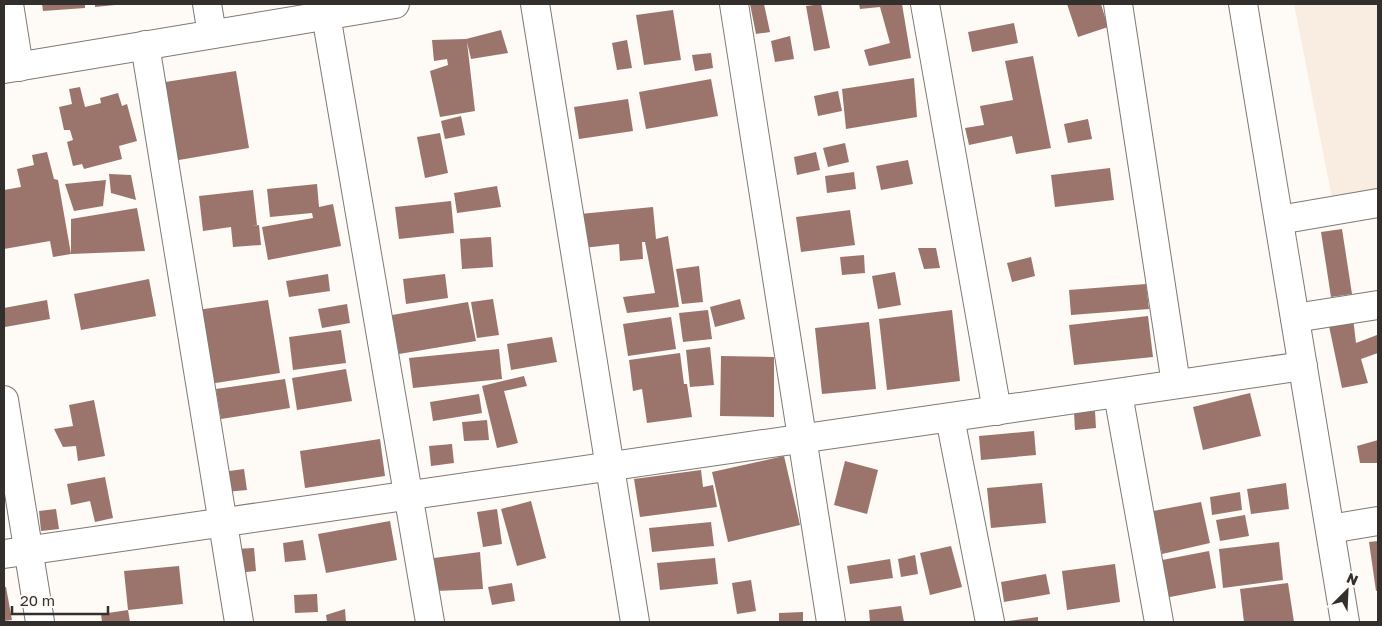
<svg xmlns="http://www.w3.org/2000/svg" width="1382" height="626" font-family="'Golos Text',sans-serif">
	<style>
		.built { fill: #f9ece1 }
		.building { fill: #9b756c }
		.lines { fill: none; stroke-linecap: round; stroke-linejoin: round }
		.minor-casing { stroke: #7f7974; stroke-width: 30 }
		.minor { stroke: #fff; stroke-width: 28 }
	</style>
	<rect width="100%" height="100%" fill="#fefaf6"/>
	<path class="built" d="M1294,4H1378V198L1334,208Z"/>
	<g class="building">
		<path d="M42,4H85V8L43,11Z"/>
		<path d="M95,4H115V5L95,7Z"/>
		<path d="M750,4H764L770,32L756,34Z"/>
		<path d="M821,4L830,48L814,51L806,6Z"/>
		<path d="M859,4H902L911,58L869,66L864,50L890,43L880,7L860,9Z"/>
		<path d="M1067,4H1101L1108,27L1078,37Z"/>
		<path d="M673,10L681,60L644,65L636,15Z"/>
		<path d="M1014,23L1018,43L972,52L968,32Z"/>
		<path d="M501,30L508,53L471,59L467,42L475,111L440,117L430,71L448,65L447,59L434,61L432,40L466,39Z"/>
		<path d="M790,36L794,59L775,62L771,41Z"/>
		<path d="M627,40L632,68L617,70L612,43Z"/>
		<path d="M711,53L713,68L695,71L692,55Z"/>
		<path d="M1033,56L1051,148L1016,154L1012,136L969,145L965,128L984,125L980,106L1013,100L1005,61Z"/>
		<path d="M236,71L249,148L173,161L159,83Z"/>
		<path d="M914,78L917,117L846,129L842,89Z"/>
		<path d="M711,79L718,116L646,129L639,92Z"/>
		<path d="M80,87L85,107L101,103L100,98L118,93L122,106L127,104L137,141L119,146L122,159L84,169L82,164L73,166L67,142L73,140L70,130H64L59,107L72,104L69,89Z"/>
		<path d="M838,91L842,111L818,116L814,96Z"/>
		<path d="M628,99L633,131L579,139L574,107Z"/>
		<path d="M461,116L465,135L445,139L441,121Z"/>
		<path d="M1088,119L1092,139L1068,143L1064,124Z"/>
		<path d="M440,133L448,173L425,178L417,137Z"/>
		<path d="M845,143L849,162L828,167L823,148Z"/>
		<path d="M47,152L54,179L58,180L71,254L53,257L50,241L4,249V190L21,187L17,169L34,165L32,155Z"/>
		<path d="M816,152L820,170L797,175L794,157Z"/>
		<path d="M908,160L913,184L881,190L876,166Z"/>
		<path d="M1110,168L1114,200L1055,207L1051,175Z"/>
		<path d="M854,172L856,189L827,193L825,176Z"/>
		<path d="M109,174L131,175L136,200L111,193Z"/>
		<path d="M106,180L103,206L74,211L65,184Z"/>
		<path d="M317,184L319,207L333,204L341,246L268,260L262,227L313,218L312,213L270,217L267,189Z"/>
		<path d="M497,186L501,207L457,213L454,193Z"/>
		<path d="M253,190L257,225L252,226L259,225L261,245L233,247L231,227L203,231L199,196Z"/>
		<path d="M451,201L454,233L399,239L395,207Z"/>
		<path d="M653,207L656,239L668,236L679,307L627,313L623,297L655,293L645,242H642L643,259L620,261L619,244L583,248L580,214Z"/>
		<path d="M137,208L145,251L71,254V219Z"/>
		<path d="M850,210L855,245L801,252L796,217Z"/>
		<path d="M1342,229L1352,294L1331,297L1321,232Z"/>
		<path d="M491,237L493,267L462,269L460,239Z"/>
		<path d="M918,248H936L940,268L924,269Z"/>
		<path d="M864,255L865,273L842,275L840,257Z"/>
		<path d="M1031,257L1035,276L1012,282L1007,263Z"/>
		<path d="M699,266L703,302L682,304L676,269Z"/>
		<path d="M895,272L901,305L878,309L872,276Z"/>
		<path d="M328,274L330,291L289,297L286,281Z"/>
		<path d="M445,274L448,298L406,304L403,279Z"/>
		<path d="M149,279L156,316L81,330L74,294Z"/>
		<path d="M1146,284L1149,309L1071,315L1069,290Z"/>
		<path d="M493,299L499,335L477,338L471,302Z"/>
		<path d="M740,299L745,319L715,327L710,307Z"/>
		<path d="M47,300L50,319L5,327L4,308Z"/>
		<path d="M268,300L280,373L209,384L197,310Z"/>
		<path d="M468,302L476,341L399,354L392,315Z"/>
		<path d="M347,304L350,323L322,328L318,309Z"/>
		<path d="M708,310L712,339L683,342L679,313Z"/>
		<path d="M952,310L960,381L887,390L879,319Z"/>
		<path d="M1148,316L1153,357L1074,365L1069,325Z"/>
		<path d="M671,317L676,349L628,356L623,324Z"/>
		<path d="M1353,318L1356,343L1377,335L1378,353L1361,359L1368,383L1342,388L1329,326Z"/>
		<path d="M869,322L876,389L822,394L815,328Z"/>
		<path d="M341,330L346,363L293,370L289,337Z"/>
		<path d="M552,337L557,362L511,370L507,344Z"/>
		<path d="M710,347L714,385L690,387L686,350Z"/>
		<path d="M499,349L502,379L413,388L409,358Z"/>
		<path d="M680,353L684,384H687L692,417L647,423L642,389L633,391L629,360Z"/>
		<path d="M721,356L774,357V417L720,416Z"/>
		<path d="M346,369L352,401L297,410L292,378Z"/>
		<path d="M524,376L527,386L504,391L518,443L497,448L482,386Z"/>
		<path d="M285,379L290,408L221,419L216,389Z"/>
		<path d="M1250,393L1261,436L1203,450L1193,407Z"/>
		<path d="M479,394L482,413L433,421L430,402Z"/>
		<path d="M94,400L105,456L78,461L76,446L63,447L54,429L73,426L69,405Z"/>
		<path d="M1095,411L1096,428L1075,430L1074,413Z"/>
		<path d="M487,420L489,440L464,441L462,422Z"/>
		<path d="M1034,431L1036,455L981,460L979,436Z"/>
		<path d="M380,439L385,476L305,488L300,451Z"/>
		<path d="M1378,440V463H1360L1357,446Z"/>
		<path d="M452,444L454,463L431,466L429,446Z"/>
		<path d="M784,456L800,525L728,542L712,472Z"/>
		<path d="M845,461L878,470L867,514L834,505Z"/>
		<path d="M244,469L247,490L225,492L222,472Z"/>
		<path d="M701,470L703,487L713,485L717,507L640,517L634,479Z"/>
		<path d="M105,477L113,518L95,522L90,501L71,505L67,484Z"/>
		<path d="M1042,483L1046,523L991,528L987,488Z"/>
		<path d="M1286,483L1289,509L1251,514L1247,489Z"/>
		<path d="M1240,492L1242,510L1212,515L1210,497Z"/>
		<path d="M531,501L546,558L517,566L501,509Z"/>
		<path d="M1201,502L1210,543L1162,554L1153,511Z"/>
		<path d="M56,509L59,529L41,531L39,511Z"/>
		<path d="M497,509L502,544L483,547L477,512Z"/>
		<path d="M1245,515L1249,536L1220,541L1216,520Z"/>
		<path d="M390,521L397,560L326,573L318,534Z"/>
		<path d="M711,522L714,546L652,552L649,528Z"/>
		<path d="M303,540L306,560L285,562L283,543Z"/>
		<path d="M1378,541V590L1376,591L1369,542Z"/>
		<path d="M1279,542L1283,580L1223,588L1219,549Z"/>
		<path d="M951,546L962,587L930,595L920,553Z"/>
		<path d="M254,548L256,571L236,573L234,549Z"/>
		<path d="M1209,551L1216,588L1165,598L1157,561Z"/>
		<path d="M480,552L483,589L436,591L434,558Z"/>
		<path d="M915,555L918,574L901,577L898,559Z"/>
		<path d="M715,558L718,584L660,590L657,563Z"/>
		<path d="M890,559L893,578L850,584L847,566Z"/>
		<path d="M1115,564L1120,602L1067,610L1062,571Z"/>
		<path d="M179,566L183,604L128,610L130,622H102L101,614L128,610L124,571Z"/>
		<path d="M1046,574L1050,594L1004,602L1001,582Z"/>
		<path d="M751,580L756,611L737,614L732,583Z"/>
		<path d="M512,583L515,601L492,605L488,587Z"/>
		<path d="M1288,583L1294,622H1244L1240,589Z"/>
		<path d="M4,587H6L12,620L4,621Z"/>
		<path d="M317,594L318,612L295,613L294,595Z"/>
		<path d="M901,606L904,622H870L869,610Z"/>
		<path d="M345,609L346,622H327L326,615Z"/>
		<path d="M803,612V622H779V613Z"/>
		<path d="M1038,617V622H1008V621Z"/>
	</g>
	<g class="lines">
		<g class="minor-casing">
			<g id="minor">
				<path d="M9,4L19,67"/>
				<path d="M207,4L212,34"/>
				<path d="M535,4L635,622"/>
				<path d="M734,4L831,622"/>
				<path d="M925,4L997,411"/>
				<path d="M1118,4L1176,384"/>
				<path d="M1243,4L1345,622"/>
				<path d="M326,15L430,622"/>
				<path d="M145,45L239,622"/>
				<path d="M4,69L395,4"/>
				<path d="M1279,220L1378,203"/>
				<path d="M1295,318L1378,305"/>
				<path d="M1118,394L1159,622"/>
				<path d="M4,400L40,622"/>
				<path d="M950,418L990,622"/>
				<path d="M1330,529L1378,521"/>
				<path d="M4,554L1303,366"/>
			</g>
		</g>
		<use href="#minor" class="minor"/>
	</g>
	<rect width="1382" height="626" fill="none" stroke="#322f2d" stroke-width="10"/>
	<g transform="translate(1347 591) rotate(24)" stroke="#fefaf6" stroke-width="4" paint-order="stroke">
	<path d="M0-4L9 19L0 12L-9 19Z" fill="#322f2d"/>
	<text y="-8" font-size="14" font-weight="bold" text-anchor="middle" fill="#322f2d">N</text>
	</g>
	<path d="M12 606v8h96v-8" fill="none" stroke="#322f2d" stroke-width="2.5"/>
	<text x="20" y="606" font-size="15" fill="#322f2d" stroke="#fefaf6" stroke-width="4" paint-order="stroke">20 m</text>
</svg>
